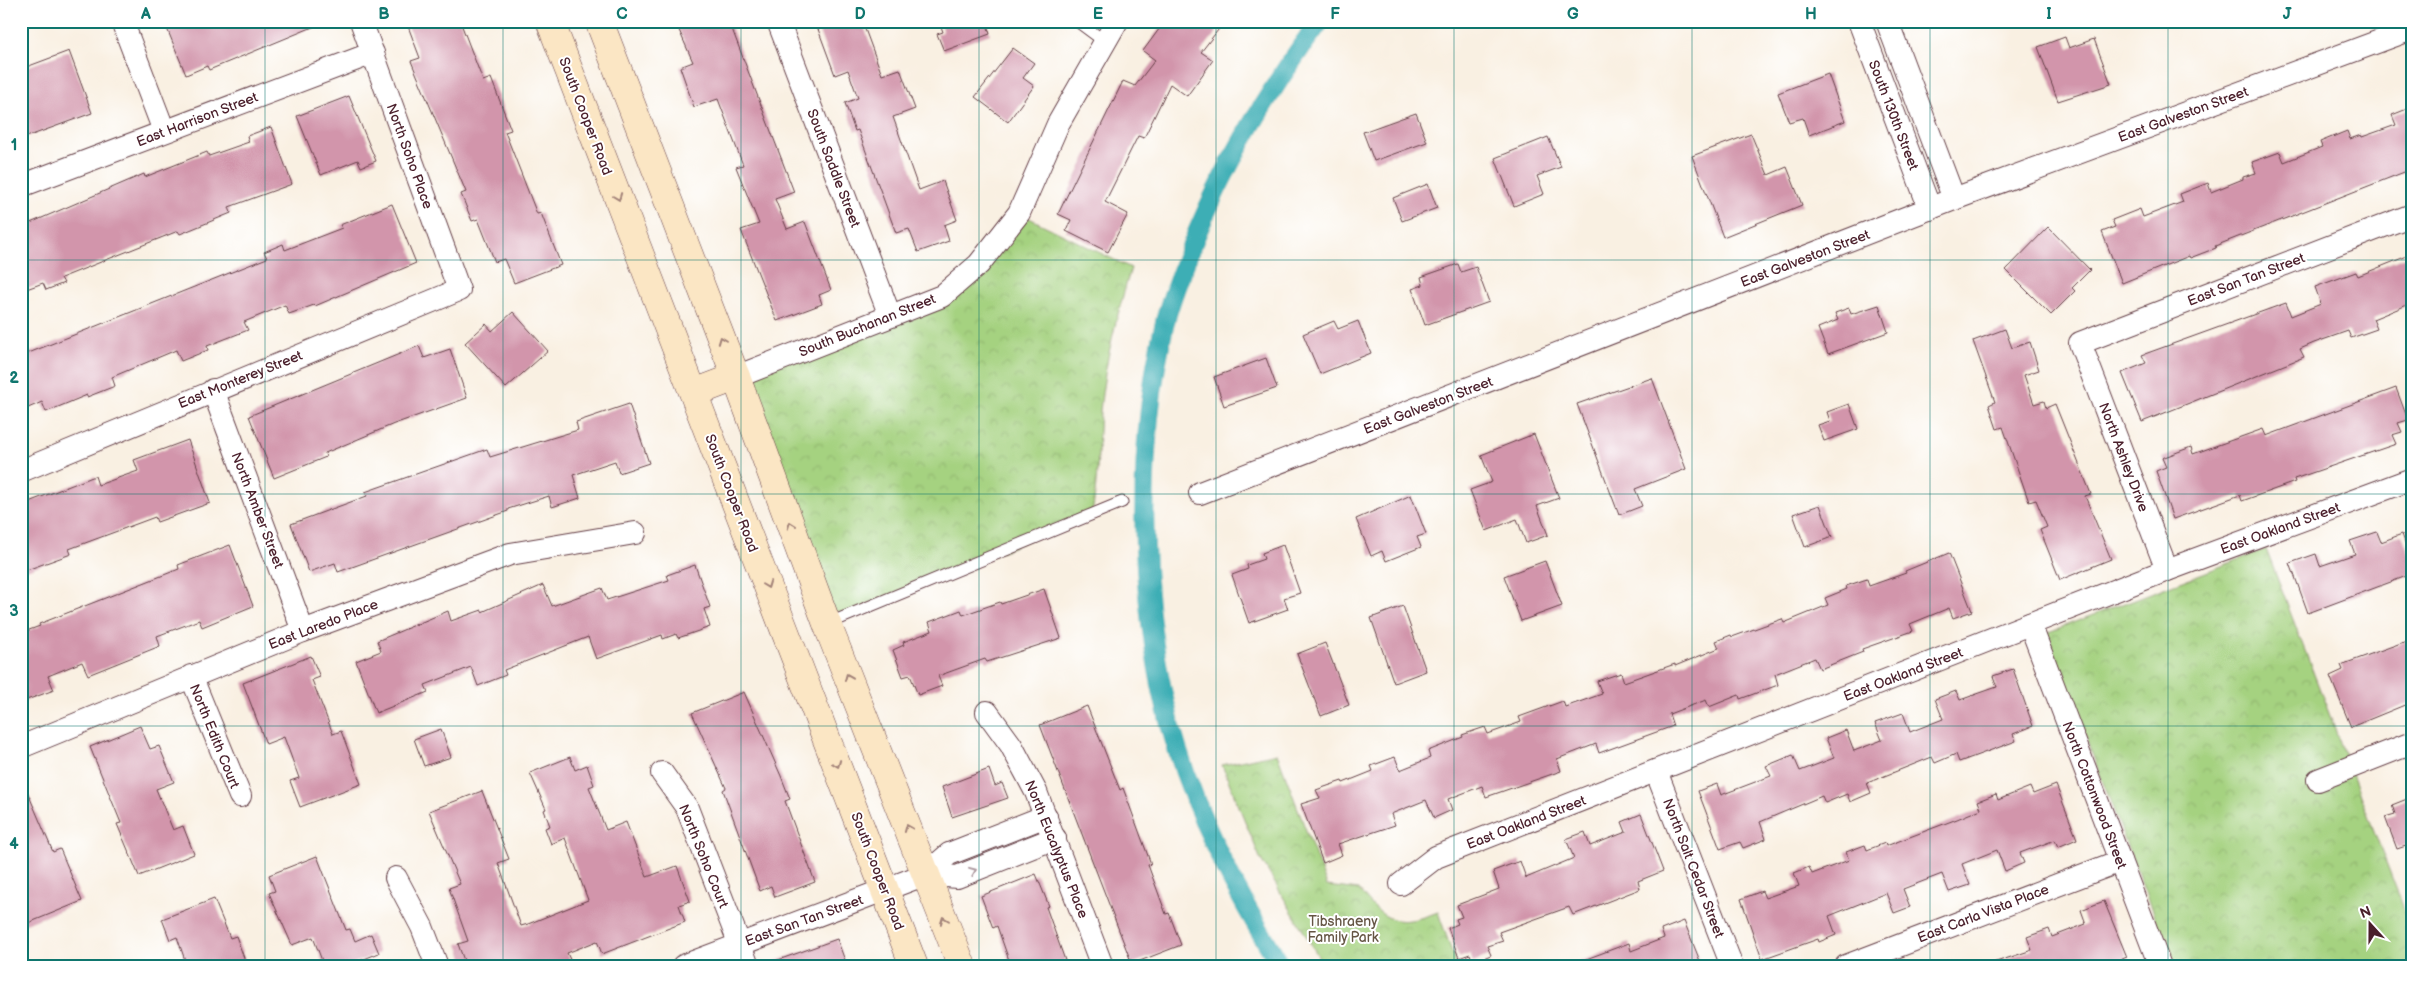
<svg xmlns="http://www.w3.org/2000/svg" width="2433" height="987" font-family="'Balsamiq Sans',sans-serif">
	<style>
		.park { fill: url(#park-crowns); stroke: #787856 }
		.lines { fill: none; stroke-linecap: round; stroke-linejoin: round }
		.canal { stroke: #3caeb5; stroke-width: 20 }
		.building { fill: #d295ab }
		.lane-casing { stroke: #643e46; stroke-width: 13 }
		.street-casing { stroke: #643e46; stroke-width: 24 }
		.secondary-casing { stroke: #643e46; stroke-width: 29 }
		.lane { stroke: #fff; stroke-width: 11 }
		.street { stroke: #fff; stroke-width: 22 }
		.secondary { stroke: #fbe6c4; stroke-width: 28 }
		.oneway { stroke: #a28278 }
		.oneway2 { stroke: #ae9aa0 }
		.grid { fill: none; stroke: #0f766e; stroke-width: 1; stroke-opacity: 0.55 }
		.labels { text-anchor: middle; stroke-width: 4; stroke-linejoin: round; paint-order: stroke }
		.street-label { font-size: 14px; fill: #4a1f2b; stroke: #fff }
		.park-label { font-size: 14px; fill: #655544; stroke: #fff }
		.neatline { fill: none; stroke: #0f766e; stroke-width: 2 }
		.grid-label { font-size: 16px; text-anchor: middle; font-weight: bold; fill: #0f766e }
	</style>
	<defs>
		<pattern id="park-crowns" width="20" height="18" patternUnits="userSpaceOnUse" patternTransform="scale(1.25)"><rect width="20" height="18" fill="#a5d280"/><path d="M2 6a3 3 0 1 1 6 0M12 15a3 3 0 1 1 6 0" fill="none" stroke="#90b46f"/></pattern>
	</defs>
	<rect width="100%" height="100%" fill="#fff"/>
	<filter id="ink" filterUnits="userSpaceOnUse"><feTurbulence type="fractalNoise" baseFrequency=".02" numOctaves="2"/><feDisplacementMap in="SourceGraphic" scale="10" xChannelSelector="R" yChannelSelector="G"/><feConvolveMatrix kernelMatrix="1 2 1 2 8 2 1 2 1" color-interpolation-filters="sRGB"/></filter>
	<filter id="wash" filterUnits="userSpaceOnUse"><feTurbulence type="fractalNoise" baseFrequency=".0096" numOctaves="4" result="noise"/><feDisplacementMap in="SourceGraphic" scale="20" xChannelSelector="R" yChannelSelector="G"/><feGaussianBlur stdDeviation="1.12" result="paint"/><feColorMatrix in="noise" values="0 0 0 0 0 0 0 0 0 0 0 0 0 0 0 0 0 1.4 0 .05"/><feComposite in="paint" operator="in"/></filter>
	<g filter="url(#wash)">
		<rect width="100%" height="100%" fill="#f9f0e2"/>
		<g class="park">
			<path d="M1019,213L1131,268C1117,315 1105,361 1100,411C1098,446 1098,480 1092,514L827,624L736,377L942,296Z"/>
			<path d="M2266,549L2412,930V966H2173L2046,633Z"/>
			<path d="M1277,753L1327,886L1359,890C1386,924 1398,927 1438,912L1457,966H1324L1260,858L1222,765Z"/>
		</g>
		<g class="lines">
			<path class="canal" d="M1281,966C1233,889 1190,805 1168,716C1138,595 1136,444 1165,322C1170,300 1180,277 1188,255C1221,170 1266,94 1320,21"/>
		</g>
		<g id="blocks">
			<g class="building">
				<path d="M164,21H325V22L209,70L207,66L186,75Z"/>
				<path d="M406,21H460L483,81L491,78L511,130L505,132L537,214L541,213L561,265L514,283L504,259L495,262L478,219L472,221L461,194L466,192L411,61L420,58Z"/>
				<path d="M675,21H729L794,192L775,199L787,229L805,222L831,290L819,295L822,304L777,321L741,230L759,224L736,167L743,165L718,99L694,107L680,67L693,62Z"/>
				<path d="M815,21H862L882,75L900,69L915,109L893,117L919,190L943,181L957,220L944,225L949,241L918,252L909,229L896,233L858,130L855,131L845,103L858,98L848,70L835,75Z"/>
				<path d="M939,21H986L990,34L944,51L937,34L943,32Z"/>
				<path d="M1165,21H1225L1201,52L1213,60L1187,96L1170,84L1144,138L1138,136L1105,202L1128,214L1108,252L1066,231L1071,220L1058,214L1123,81L1135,86L1155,60L1143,51Z"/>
				<path d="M2065,37L2069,48L2094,39L2111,84L2058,101L2038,47Z"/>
				<path d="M1013,48L1034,63L1023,78L1034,86L1008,122L975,97Z"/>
				<path d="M69,51L92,113L21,139V69Z"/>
				<path d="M1828,74L1845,121L1809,135L1803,118L1789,122L1778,93Z"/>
				<path d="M349,96L376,161L361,167L358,160L321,175L297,116Z"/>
				<path d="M2412,107V169L2215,246L2216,248L2190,258L2189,256L2122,283L2102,232L2115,227L2112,220L2140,209L2143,217L2183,202L2180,194L2208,183L2211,192L2243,179V177L2256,173L2252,162L2280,152L2284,162L2322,147L2320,142L2347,131L2350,139L2361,135L2362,137L2396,125L2392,115Z"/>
				<path d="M1416,113L1427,142L1374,161L1363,132Z"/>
				<path d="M271,127L292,184L229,207L231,213L180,234L178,231L61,278L64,283L46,290L43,283L21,291V227L144,174L145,177L207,152L209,156L249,142L247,136Z"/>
				<path d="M1751,134L1768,175L1787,167L1802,205L1723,237L1692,156Z"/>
				<path d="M1548,137L1561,167L1537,176L1544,194L1514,206L1495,158Z"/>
				<path d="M1428,184L1437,208L1402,221L1393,198Z"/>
				<path d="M392,204L416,263L315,306L314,305L289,314L285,305L244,322L248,330L207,346L208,350L181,361L176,350L112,377L115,386L87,397V395L46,412L42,402L21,411V356L267,258L264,252L283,244L285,250L342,228L340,225Z"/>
				<path d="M2048,227L2090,270L2072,288L2075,291L2051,315L2006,270Z"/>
				<path d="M2412,254V303L2373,319L2377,329L2351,338L2348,331L2314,343L2300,349L2304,357L2142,422L2122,373L2146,363L2142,355L2286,303L2291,316L2321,304L2315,287L2356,272L2358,276Z"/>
				<path d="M1458,264L1461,272L1476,267L1489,302L1425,325L1412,289L1423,285L1421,277Z"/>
				<path d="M1879,305L1888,332L1828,354L1818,328L1838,320L1835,313L1849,308L1851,314Z"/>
				<path d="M513,312L548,351L506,388L465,343L486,324L492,331Z"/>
				<path d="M1334,321L1338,329L1358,321L1371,353L1320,374L1303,334Z"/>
				<path d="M2005,329L2012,348L2030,342L2039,370L2024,375L2034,404L2044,401L2046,408L2055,404L2091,494L2085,496L2111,559L2060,580L2040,530L2047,527L2036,500L2029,502L2003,427L1997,429L1989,405L1995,402L1973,341Z"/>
				<path d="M419,346L424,358L450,349L467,398L394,424L325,453L326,457L274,478L249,416Z"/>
				<path d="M1266,358L1277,388L1224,406L1214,377Z"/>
				<path d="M1652,378L1686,469L1635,489L1642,506L1619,515L1577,404Z"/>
				<path d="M2396,388L2408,420L2398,423L2402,432L2392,435L2396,444L2294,479L2295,482L2242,501L2240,495L2173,519L2156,471L2166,467L2162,458L2191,447L2193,454L2263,429L2266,436Z"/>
				<path d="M629,404L649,463L619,473L615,461L573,475L580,498L552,507L549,496L508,509V511L338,572L335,563L309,572L291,524L367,496L365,492L487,449L490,457L578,430L576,422Z"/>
				<path d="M1849,404L1858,429L1824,441L1818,425L1830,421L1827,412Z"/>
				<path d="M1534,434L1559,498L1537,506L1548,535L1526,543L1517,519L1486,531L1470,490L1492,482L1481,455Z"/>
				<path d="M188,440L210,503L157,522L155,517L69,549L71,554L21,572V505L95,476L98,485L138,471L134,460Z"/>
				<path d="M1411,495L1426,534L1417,537L1421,547L1386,561L1382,551L1371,556L1356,519Z"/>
				<path d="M1820,505L1832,537L1805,547L1793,514Z"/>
				<path d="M2377,532L2381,542L2402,534L2412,562V574L2308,613L2290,563L2316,554L2320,566L2355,554L2350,541Z"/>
				<path d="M230,545L253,606L202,627L199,620L157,636L160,646L88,675L82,662L48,676L54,690L21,702V633L40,626L39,624L179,569L178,565Z"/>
				<path d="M1283,545L1300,593L1284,598L1288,609L1249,623L1232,575L1248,569L1247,565L1264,559L1262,553Z"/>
				<path d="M1949,553L1972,611L1953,618L1949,608L1910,624L1913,631L1862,649L1863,652L1820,669L1815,658L1775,674L1778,685L1740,699L1739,695L1709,707L1706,700L1669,714L1673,726L1599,753L1596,744L1557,759L1561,771L1486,797L1482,786L1448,799L1452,810L1434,818L1426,800L1391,814L1395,825L1338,844L1342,855L1323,863L1301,804L1320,798L1316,790L1342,781L1343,783L1373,771L1371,766L1395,757L1400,770L1430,758L1428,751L1463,737L1462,735L1485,727L1488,734L1521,722L1519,717L1563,701L1565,707L1602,694L1597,681L1621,673L1624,682L1675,664V666L1719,648L1716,641L1731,635L1732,637L1782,619L1784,623L1828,605L1825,598L1847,589L1846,586L1867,579L1869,586L1906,573L1905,571Z"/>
				<path d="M1545,561L1562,606L1521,621L1504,576Z"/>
				<path d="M695,565L710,607L704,609L710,627L678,638L676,634L663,639L662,635L596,659L588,637L504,670L506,675L478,686L471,667L425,685L428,692L376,713L356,661L381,651L377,641L448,611L451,621L482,610V612L543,585L552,606L602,588L607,600L669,580L667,575Z"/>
				<path d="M1044,589L1061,638L987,662L985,659L938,676L942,686L918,695L910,675L903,677L893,650L904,645L903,642L932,631L929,622L961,610L963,615L1000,602L1001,604Z"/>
				<path d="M1403,606L1426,671L1394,683L1371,618Z"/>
				<path d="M2412,639V702L2351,727L2330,676L2343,670L2341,665Z"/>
				<path d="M1325,643L1349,705L1321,716L1297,654Z"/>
				<path d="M311,656L320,677L312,680L333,734L341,731L361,784L300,807L290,781L299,778L284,737L266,744L243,683Z"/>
				<path d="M2013,669L2033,726L2013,734L2016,741L1959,762L1956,754L1935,763L1932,757L1867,783L1871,793L1850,802L1847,794L1825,803L1822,796L1760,822L1766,839L1743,848L1740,842L1720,849L1698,791L1717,784L1721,795L1771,776L1766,766L1793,755L1800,771L1834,758L1826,738L1846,730L1854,751L1882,740L1875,723L1903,713L1910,732L1943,719L1935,699L1956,691L1960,700L1997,687L1993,676Z"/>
				<path d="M744,692L781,776L790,799L785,801L815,882L775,897L771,886L760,891L723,790L726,788L692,713Z"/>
				<path d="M1087,706L1120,790L1123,788L1151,864L1148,865L1166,914L1169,913L1181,945L1132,964L1040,725Z"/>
				<path d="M140,726L150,749L159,746L174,782L156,789L173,830L183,826L194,854L139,876L117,824L121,823L90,747Z"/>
				<path d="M441,729L451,757L424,766L414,739Z"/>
				<path d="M570,757L575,770L587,765L594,785L589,787L606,830L626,822L647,877L677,866L690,901L679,905L685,922L602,954L597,941L567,953L573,966H466L458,944L468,941L449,888L460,884L429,811L482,791L509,859L498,863L521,926L528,924L588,900L565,838L551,844L545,828L550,826L544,810L546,809L530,773Z"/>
				<path d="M989,769L995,786L1002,783L1008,798L952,817L942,787Z"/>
				<path d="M21,777L53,852L60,849L82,901L21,926Z"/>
				<path d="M2056,785L2077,839L2058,847L2055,840L2020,853L2024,863L2005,871L1997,850L1962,864L1970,885L1949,892L1942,874L1903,889L1910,907L1894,913L1886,893L1829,916L1836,935L1819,942L1818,939L1762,959L1741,899L1762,891L1765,898L1799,886L1794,873L1809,867L1812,874L1849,860L1846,852L1865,845L1867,850L1885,843L1886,846L1957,819L1981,809L1978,801L1996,794L1998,800L2030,787L2033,794Z"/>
				<path d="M2412,797V844L2397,849L2385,817L2395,814L2392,805Z"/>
				<path d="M1641,814L1663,871L1638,881L1640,889L1573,915L1569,907L1499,932L1503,941L1487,946L1491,955L1473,962L1470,954L1459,958L1448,928L1458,924L1456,919L1462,917L1457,905L1499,889L1493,871L1520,861L1526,878L1574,858L1566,839L1585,832L1590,846L1626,832L1622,822Z"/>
				<path d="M317,856L346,930L350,929L355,941L371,934L379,953L347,966H324L313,937L292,945L269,893L275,891L269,875Z"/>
				<path d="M1036,874L1049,906L1046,907L1067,966H1011L997,926L993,928L981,896Z"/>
				<path d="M214,899L230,938L236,936L247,966H187L177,937L170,940L162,919Z"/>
				<path d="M2104,901L2127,957L2106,966H1993V963L2032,950L2027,937L2049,929L2052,937L2086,924L2081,910Z"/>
				<path d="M1684,921L1702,966H1573V964L1629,943L1631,951L1664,938L1661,930Z"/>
				<path d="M837,939L847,966H767V964Z"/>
			</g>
		</g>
	</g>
	<g filter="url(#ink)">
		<use href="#blocks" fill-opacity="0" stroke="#643e46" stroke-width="1"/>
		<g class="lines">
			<g class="lane-casing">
				<g id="lane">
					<path d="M1077,21L1104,41"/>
					<path d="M827,624L1122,502"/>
				</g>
			</g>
			<g class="street-casing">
				<g id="street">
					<path d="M122,21L164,131"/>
					<path d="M778,21L890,316"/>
					<path d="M1859,21L1930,209"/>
					<path d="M1887,21L1954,199"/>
					<path d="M21,186L373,53"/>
					<path d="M736,377L942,296L979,264L1019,213L1058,124L1117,21"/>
					<path d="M213,390L303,631"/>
					<path d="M21,471L459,290L361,21"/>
					<path d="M1200,493L1954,199L2412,29"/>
					<path d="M2167,570L2080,343L2412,215"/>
					<path d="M2030,624L2160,966"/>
					<path d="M191,676L240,796"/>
					<path d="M987,712L1011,745L1036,792L1102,966"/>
					<path d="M21,747L303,631L510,554L635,533"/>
					<path d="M1656,771L1732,966"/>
					<path d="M662,773L687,808L748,966"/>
					<path d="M2318,780L2412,743"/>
					<path d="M926,874L957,877L1055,838"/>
					<path d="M396,878L422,927L437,966"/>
					<path d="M1401,884L1436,857L2167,570L2412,479"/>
					<path d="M683,966L926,874L949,854L1046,816"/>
					<path d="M1846,966L2120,861"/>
				</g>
			</g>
			<g class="secondary-casing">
				<g id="secondary">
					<path d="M550,21L914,966"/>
					<path d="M599,21L736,377L827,624L962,966"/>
					<path d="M694,393L736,377"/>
				</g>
			</g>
			<use href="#lane" class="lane"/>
			<use href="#street" class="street"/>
			<use href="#secondary" class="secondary"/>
		</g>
		<defs><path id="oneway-chevron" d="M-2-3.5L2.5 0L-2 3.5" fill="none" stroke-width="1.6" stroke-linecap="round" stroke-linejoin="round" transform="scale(1.25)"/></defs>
		<g class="oneway">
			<use href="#oneway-chevron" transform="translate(618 197) rotate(69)"/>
			<use href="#oneway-chevron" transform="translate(722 340) rotate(-111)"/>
			<use href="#oneway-chevron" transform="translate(791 525) rotate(-110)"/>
			<use href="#oneway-chevron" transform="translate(767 585) rotate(69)"/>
			<use href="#oneway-chevron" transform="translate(848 677) rotate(-112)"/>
			<use href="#oneway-chevron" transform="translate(837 764) rotate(69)"/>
			<use href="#oneway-chevron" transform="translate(908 828) rotate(-112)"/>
			<use href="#oneway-chevron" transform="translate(944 920) rotate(-111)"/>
		</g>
		<use class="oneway2" href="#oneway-chevron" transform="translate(973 871) rotate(-22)"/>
	</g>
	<path class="grid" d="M265,21V966M503,21V966M741,21V966M979,21V966M1216,21V966M1454,21V966M1692,21V966M1930,21V966M2168,21V966M21,260H2412M21,494H2412M21,726H2412"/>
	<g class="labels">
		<g class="street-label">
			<text transform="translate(2183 114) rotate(-20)" y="5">East Galveston Street</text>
			<text transform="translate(1894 115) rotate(69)" y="5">South 130th Street</text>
			<text transform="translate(586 116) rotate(69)" y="5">South Cooper Road</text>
			<text transform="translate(197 119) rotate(-21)" y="5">East Harrison Street</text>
			<text transform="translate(410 156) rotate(70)" y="5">North Soho Place</text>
			<text transform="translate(834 168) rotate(69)" y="5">South Saddle Street</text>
			<text transform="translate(1805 258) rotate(-21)" y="5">East Galveston Street</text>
			<text transform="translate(2246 279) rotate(-21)" y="5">East San Tan Street</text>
			<text transform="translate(867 325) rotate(-22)" y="5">South Buchanan Street</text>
			<text transform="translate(240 379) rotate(-22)" y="5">East Monterey Street</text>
			<text transform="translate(1428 405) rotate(-21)" y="5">East Galveston Street</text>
			<text transform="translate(2124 457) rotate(69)" y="5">North Ashley Drive</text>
			<text transform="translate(732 493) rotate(69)" y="5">South Cooper Road</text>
			<text transform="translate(258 510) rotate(69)" y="5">North Amber Street</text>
			<text transform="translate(2280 528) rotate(-20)" y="5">East Oakland Street</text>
			<text transform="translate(323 624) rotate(-21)" y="5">East Laredo Place</text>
			<text transform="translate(1903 674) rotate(-21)" y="5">East Oakland Street</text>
			<text transform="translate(215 736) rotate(68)" y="5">North Edith Court</text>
			<text transform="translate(2095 795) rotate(69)" y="5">North Cottonwood Street</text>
			<text transform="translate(1526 822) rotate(-21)" y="5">East Oakland Street</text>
			<text transform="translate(1057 849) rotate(68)" y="5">North Eucalyptus Place</text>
			<text transform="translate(704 856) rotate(68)" y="5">North Soho Court</text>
			<text transform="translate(1694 868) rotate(69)" y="5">North Salt Cedar Street</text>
			<text transform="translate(878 871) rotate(69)" y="5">South Cooper Road</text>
			<text transform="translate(1983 913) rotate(-21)" y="5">East Carla Vista Place</text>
			<text transform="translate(804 920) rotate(-20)" y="5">East San Tan Street</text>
		</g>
		<g class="park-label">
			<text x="1343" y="926">Tibshraeny<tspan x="1343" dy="16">Family Park</tspan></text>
		</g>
	</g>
	<rect width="2433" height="987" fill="none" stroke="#fff" stroke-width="55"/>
	<g transform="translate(2370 924) rotate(339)" stroke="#ffffff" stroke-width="4" paint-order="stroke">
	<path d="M0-4L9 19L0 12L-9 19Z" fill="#4a1f2b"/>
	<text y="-8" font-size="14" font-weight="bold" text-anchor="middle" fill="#4a1f2b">N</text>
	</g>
	<rect x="28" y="28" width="2378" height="932" class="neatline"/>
	<g class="grid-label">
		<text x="146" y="19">A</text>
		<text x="384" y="19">B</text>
		<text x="622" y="19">C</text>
		<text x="860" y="19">D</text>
		<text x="1098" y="19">E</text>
		<text x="1335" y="19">F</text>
		<text x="1573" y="19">G</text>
		<text x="1811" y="19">H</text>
		<text x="2049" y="19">I</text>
		<text x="2287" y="19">J</text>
		<text x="14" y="150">1</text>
		<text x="14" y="383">2</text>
		<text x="14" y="616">3</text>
		<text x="14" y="849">4</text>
	</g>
</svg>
